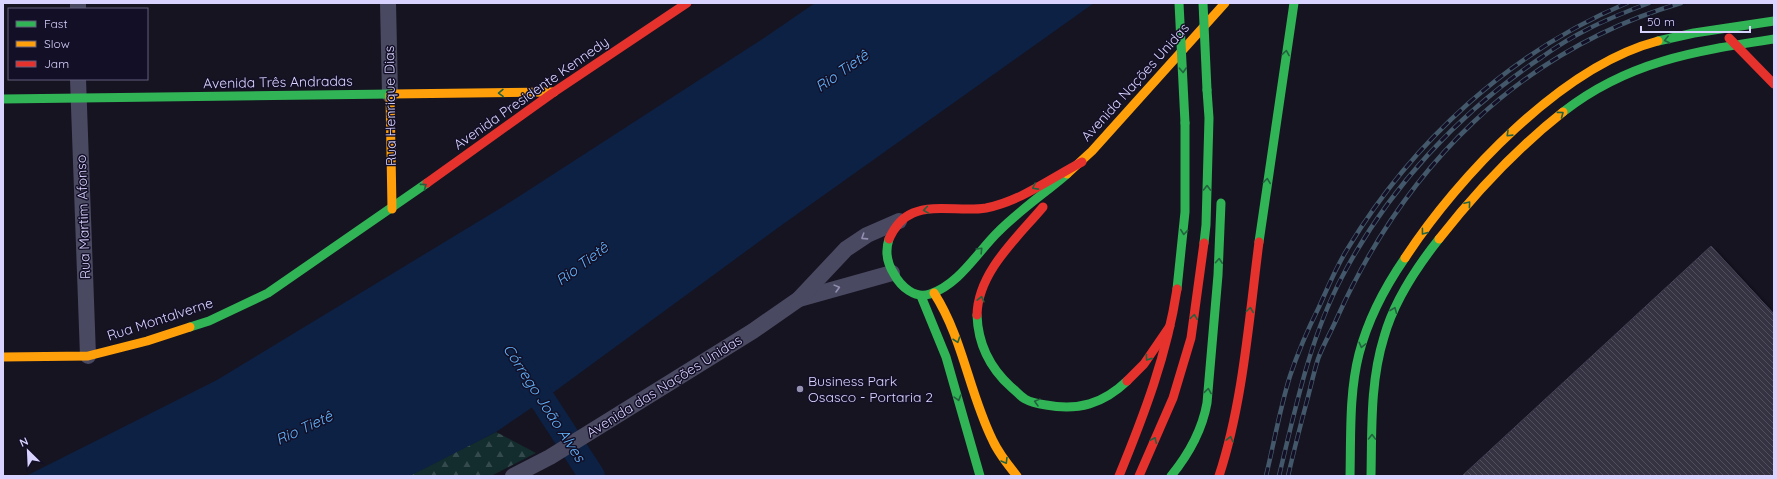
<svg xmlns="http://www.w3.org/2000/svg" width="1777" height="479" font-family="Quicksand,sans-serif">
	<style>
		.forest { fill: url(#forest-firs) }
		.water { fill: #0d2144 }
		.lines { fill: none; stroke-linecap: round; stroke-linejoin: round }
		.river { stroke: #0d2144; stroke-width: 26 }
		.building { fill: url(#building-back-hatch); stroke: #433f54; filter: url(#shadow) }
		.street { stroke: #4a4962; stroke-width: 16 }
		.fast { stroke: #30b455; stroke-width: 9 }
		.slow { stroke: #ff9f0a; stroke-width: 9 }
		.jam { stroke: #e5322d; stroke-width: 9 }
		.rail-casing { stroke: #43596b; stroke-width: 4.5 }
		.rail { stroke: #130f26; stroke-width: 3; stroke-dasharray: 9; stroke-linecap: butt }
		.fast-bridge { stroke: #30b455; stroke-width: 9 }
		.oneway { stroke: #22623e }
		.oneway2 { stroke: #928eb0 }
		.poi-dot { fill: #9591b1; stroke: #130f26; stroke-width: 1.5 }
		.labels { text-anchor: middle; stroke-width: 3; stroke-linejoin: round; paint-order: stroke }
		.street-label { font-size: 14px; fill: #d9d4ff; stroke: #130f26 }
		.poi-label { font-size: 14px; fill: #d9d4ff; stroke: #130f26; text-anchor: start }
		.water-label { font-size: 15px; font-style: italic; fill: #62b6ff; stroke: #130f26 }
	</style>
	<defs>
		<pattern id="forest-firs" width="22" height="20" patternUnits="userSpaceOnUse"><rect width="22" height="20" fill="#132c2d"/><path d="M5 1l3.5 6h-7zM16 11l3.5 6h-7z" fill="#354a4c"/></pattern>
		<pattern id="building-back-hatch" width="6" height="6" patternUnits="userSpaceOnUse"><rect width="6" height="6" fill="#343243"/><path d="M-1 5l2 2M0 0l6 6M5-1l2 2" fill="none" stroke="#514f5f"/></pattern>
		<filter id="shadow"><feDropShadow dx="3.5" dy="3.5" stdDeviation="2" flood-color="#0009"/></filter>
	</defs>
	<rect width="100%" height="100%" fill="#161421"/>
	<path class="forest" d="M496,432L536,453L491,476H406Z"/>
	<path class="water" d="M815,3H1094L779,227L543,400L496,432L410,476H26L217,380L504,206L764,38Z"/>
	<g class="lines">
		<path class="river" d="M523,370L592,476"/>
	</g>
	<path class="building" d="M1711,246L1774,314V476H1462Z"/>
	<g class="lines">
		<g class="street">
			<path d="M78,3V9"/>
			<path d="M388,3L390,95"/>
			<path d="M78,79L88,356"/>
			<path d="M799,299L892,273"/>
			<path d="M513,476L550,457L753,331L799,299L846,249L867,235L899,221"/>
		</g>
		<g class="fast">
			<path d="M1658,41L1694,33L1774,21"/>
			<path d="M3,99L392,94"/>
			<path d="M1563,112C1628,61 1696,51 1774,39"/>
			<path d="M889,239C885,251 887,263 894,274C901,287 915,299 930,294C960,284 978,251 999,231C1020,210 1045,193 1067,174"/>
			<path d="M1259,242L1294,3"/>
			<path d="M1204,243L1206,225L1209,118L1207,90"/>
			<path d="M1177,289L1185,212V123"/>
			<path d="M921,296L946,357L980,476"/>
			<path d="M977,315C978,344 990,368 1011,387C1016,391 1020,396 1025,399C1032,403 1039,404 1046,405C1078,411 1103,404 1127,381"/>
			<path d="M190,327L209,321L268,293L427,183"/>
			<path d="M1171,476C1189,454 1202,431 1207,403L1218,275L1221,203"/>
			<path d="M1350,476C1351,436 1349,393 1359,354C1368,319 1385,287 1405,258"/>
			<path d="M1371,476C1372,429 1370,382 1384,337C1394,301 1416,268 1439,239"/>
		</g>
		<g class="slow">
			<path d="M392,94L554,92"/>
			<path d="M390,95L392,209"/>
			<path d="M1067,174L1092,151L1225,3"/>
			<path d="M1439,239C1476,192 1516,149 1563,112"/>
			<path d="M1405,258C1458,177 1562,66 1658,41"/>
			<path d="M934,293C963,338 969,393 993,441C999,454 1008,465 1017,476"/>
			<path d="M3,357L88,356L147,341L190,327"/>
		</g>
		<g class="jam">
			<path d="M1729,38L1774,84"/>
			<path d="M427,183L554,92L687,3"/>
			<path d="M889,239C894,228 901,218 913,213C934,204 963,212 986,208C1021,201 1051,178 1082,162"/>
			<path d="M977,315C978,272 1017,238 1043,207"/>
			<path d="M1127,381L1144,364L1170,326"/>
			<path d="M1119,476C1144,415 1167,355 1177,289"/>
			<path d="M1139,476L1173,398L1191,338L1204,243"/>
			<path d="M1219,476C1243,403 1249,319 1259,242"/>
		</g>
		<g class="rail-casing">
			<g id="rail">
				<path d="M1266,476C1274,443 1280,408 1290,376C1298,352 1308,329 1319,307C1328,287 1336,267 1348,248C1413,141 1510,52 1627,3"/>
				<path d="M1279,476C1295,410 1310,337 1342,277C1388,189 1459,112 1542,57C1556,47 1572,37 1588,29C1607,19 1628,11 1649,3"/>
				<path d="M1288,476C1294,450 1301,423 1308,397C1311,385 1314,372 1318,359C1323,345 1331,332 1337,318C1405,167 1520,50 1681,3"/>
			</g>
		</g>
		<use href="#rail" class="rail"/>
		<g class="fast-bridge">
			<path d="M1179,3L1185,123"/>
			<path d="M1203,3L1207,90"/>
		</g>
	</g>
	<defs><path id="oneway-chevron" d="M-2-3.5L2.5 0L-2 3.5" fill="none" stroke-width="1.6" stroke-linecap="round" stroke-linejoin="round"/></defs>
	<g class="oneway">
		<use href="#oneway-chevron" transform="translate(1667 40) rotate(166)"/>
		<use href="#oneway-chevron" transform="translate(1286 53) rotate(-81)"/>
		<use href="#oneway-chevron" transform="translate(1183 70) rotate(87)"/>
		<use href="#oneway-chevron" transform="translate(501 93) rotate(179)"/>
		<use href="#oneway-chevron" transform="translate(1561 114) rotate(-37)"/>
		<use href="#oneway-chevron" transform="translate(1509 134) rotate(136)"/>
		<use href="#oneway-chevron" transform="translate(1267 181) rotate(-82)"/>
		<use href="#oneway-chevron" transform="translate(424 186) rotate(-36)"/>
		<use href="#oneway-chevron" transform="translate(1035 187) rotate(152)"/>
		<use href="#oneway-chevron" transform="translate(1207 188) rotate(-89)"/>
		<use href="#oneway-chevron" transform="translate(1468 204) rotate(-50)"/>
		<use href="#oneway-chevron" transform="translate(926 210) rotate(171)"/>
		<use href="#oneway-chevron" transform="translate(1184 232) rotate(96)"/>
		<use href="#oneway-chevron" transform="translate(1424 232) rotate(127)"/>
		<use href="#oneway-chevron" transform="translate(980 250) rotate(-46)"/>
		<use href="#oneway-chevron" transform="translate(1219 261) rotate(-86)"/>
		<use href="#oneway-chevron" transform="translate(981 299) rotate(-76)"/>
		<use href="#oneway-chevron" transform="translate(1250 310) rotate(-83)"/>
		<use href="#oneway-chevron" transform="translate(1394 310) rotate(-68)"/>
		<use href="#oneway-chevron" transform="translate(1194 317) rotate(-82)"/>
		<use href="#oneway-chevron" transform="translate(957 340) rotate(71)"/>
		<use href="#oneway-chevron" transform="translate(1362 345) rotate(104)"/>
		<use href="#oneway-chevron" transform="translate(1148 358) rotate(125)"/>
		<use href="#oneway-chevron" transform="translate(1208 391) rotate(-81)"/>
		<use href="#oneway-chevron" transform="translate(958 398) rotate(74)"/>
		<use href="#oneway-chevron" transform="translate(1037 402) rotate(-165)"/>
		<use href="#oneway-chevron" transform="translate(1372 437) rotate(-89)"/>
		<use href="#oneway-chevron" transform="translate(1230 439) rotate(-77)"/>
		<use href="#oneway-chevron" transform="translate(1154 440) rotate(-66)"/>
		<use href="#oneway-chevron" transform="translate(1005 461) rotate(59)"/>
	</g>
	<g class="oneway2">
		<use href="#oneway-chevron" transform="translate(864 237) rotate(147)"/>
		<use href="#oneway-chevron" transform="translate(837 288) rotate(-15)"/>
	</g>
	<circle class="poi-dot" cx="800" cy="389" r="4"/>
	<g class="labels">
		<g class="street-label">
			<text transform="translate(278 82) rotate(-1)" y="5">Avenida Três Andradas</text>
			<text transform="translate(1135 82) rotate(-48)" y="5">Avenida Nações Unidas</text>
			<text transform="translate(531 93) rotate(-35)" y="5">Avenida Presidente Kennedy</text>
			<text transform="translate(390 106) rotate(-91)" y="5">Rua Henrique Dias</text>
			<text transform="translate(83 217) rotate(-92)" y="5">Rua Martim Afonso</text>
			<text transform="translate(160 319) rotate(-18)" y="5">Rua Montalverne</text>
			<text transform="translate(664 386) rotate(-32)" y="5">Avenida das Nações Unidas</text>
		</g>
		<g class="poi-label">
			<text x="808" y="386">Business Park<tspan x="808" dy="16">Osasco - Portaria 2</tspan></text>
		</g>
		<g class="water-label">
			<text transform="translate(842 71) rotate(-35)" y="5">Rio Tietê</text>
			<text transform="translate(582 264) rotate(-37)" y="5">Rio Tietê</text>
			<text transform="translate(544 403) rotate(57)" y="5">Córrego João Alves</text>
			<text transform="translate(304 428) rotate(-25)" y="5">Rio Tietê</text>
		</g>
	</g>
	<rect width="1777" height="479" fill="none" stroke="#d9d4ff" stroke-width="8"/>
	<rect x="8" y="8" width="140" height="72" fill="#130f26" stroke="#625e7d"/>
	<rect x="16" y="21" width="20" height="6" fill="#30b455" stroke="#625e7d"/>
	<text x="44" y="28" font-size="12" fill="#d9d4ff">Fast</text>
	<rect x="16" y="41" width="20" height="6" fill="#ff9f0a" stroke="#625e7d"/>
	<text x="44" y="48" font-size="12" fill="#d9d4ff">Slow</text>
	<rect x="16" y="61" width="20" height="6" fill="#e5322d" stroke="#625e7d"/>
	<text x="44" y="68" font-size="12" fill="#d9d4ff">Jam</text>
	<g transform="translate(28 451) rotate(336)" stroke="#130f26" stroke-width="3" paint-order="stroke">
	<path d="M0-3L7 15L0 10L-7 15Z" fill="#d9d4ff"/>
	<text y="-6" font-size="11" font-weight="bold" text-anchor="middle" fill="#d9d4ff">N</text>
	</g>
	<path d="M1641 26v6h109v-6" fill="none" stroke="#d9d4ff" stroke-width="2"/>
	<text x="1647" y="26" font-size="12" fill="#d9d4ff" stroke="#130f26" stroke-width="3" paint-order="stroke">50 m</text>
</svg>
